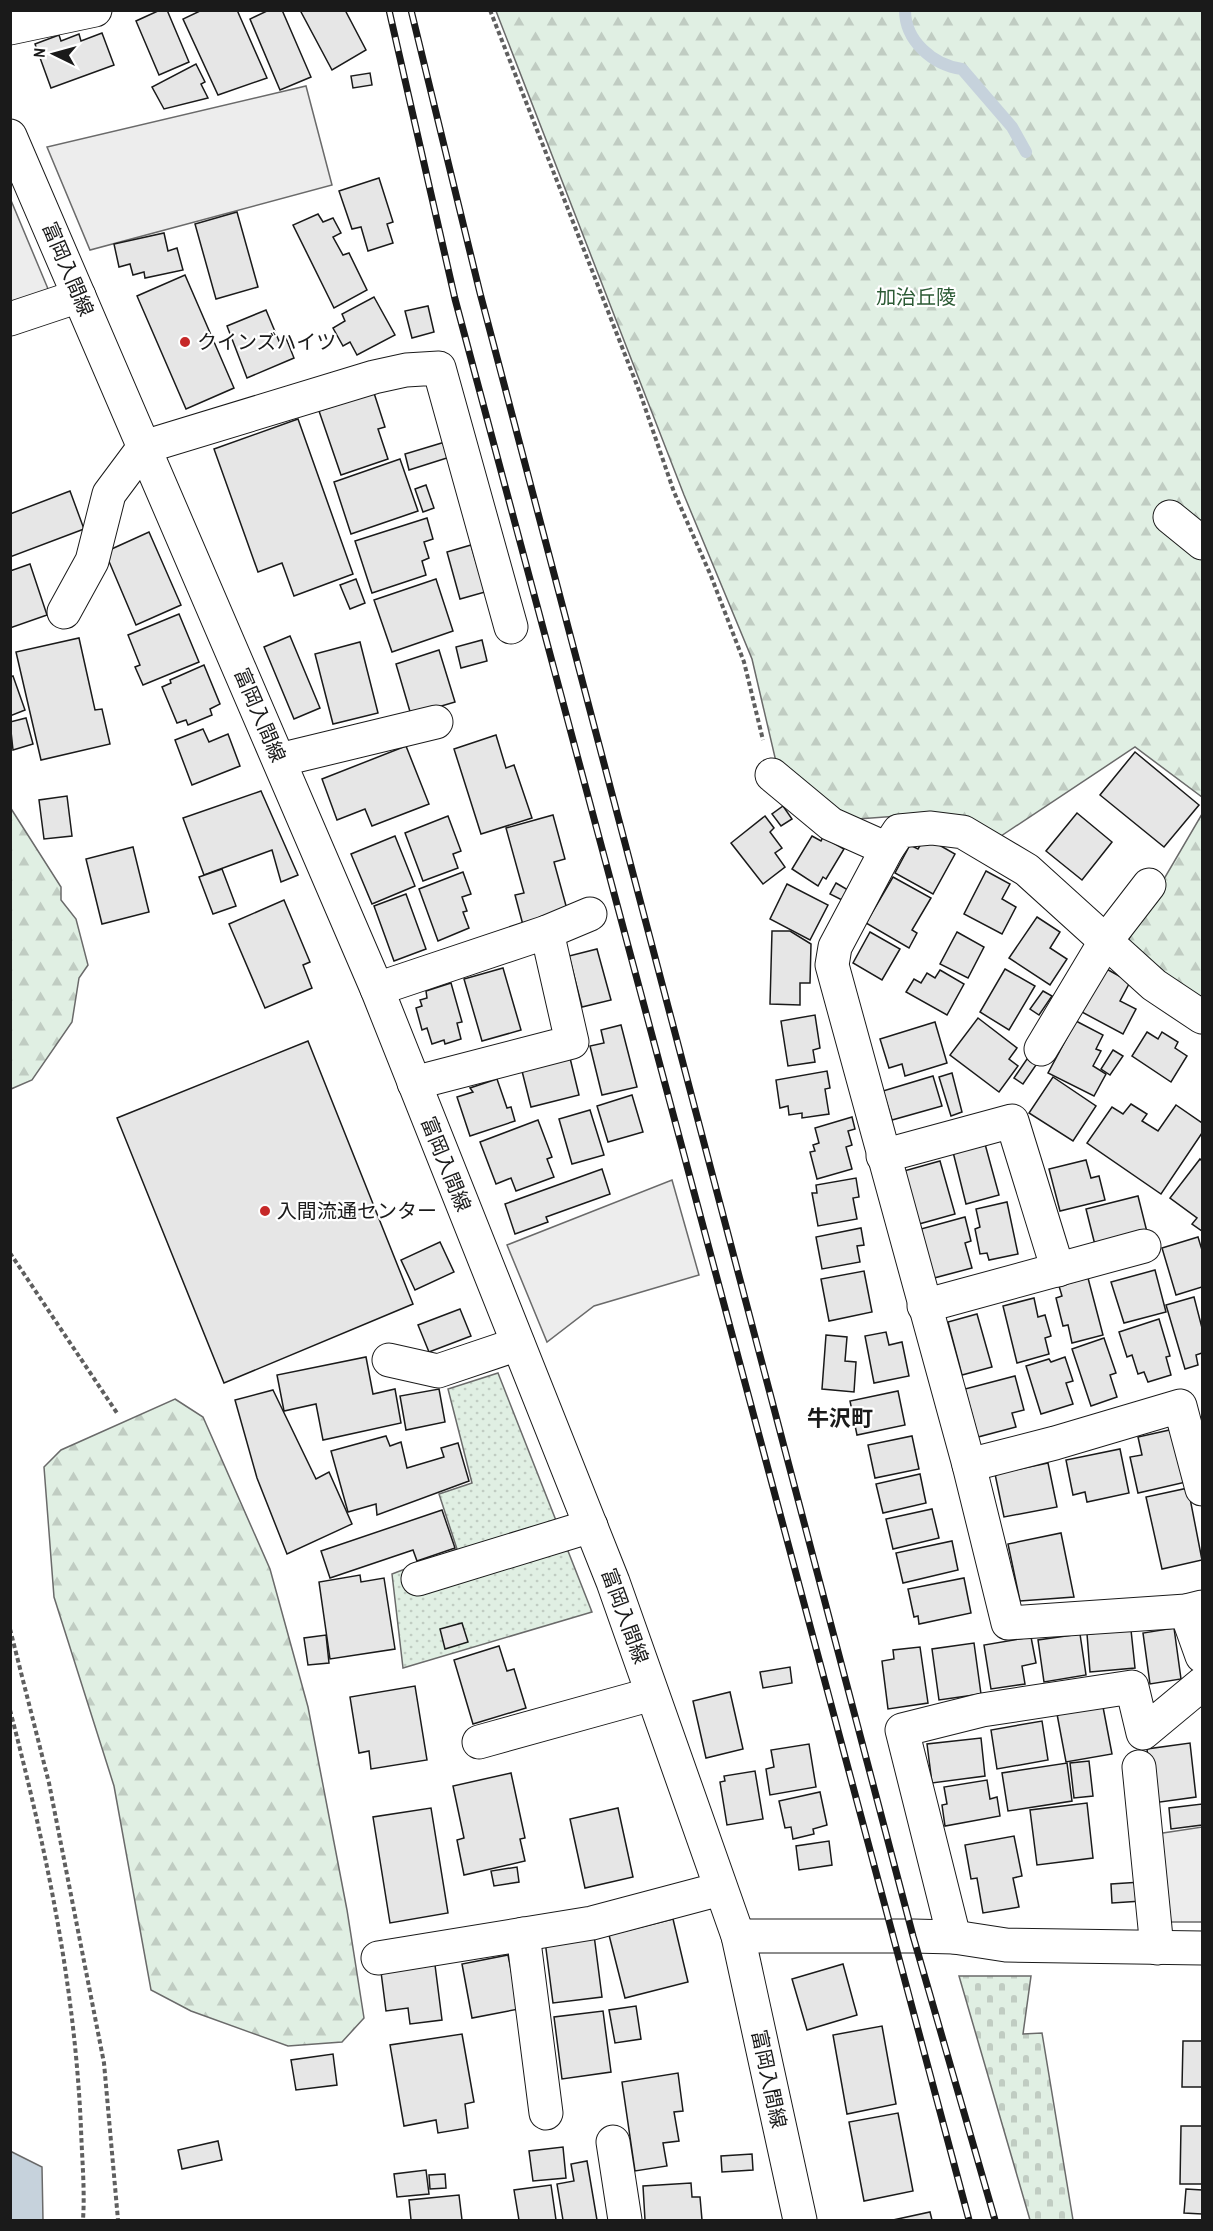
<svg xmlns="http://www.w3.org/2000/svg" width="1213" height="2231" font-family="'Archivo Narrow','Noto Sans JP',sans-serif">
	<style>
		.forest { fill: url(#forest-firs); stroke: #6a6a6a; stroke-width: 1.5 }
		.cemetery { fill: url(#cemetery-stones); stroke: #6a6a6a; stroke-width: 1.5 }
		.park { fill: url(#park-dots); stroke: #6a6a6a; stroke-width: 1.5 }
		.parking { fill: #ededed; stroke: #6a6a6a; stroke-width: 1.5 }
		.water { fill: #c6d2dc; stroke: #6a6a6a; stroke-width: 1.5 }
		.lines { fill: none; stroke-linecap: round; stroke-linejoin: round }
		.stream { stroke: #c6d2dc; stroke-width: 12 }
		.building { fill: #e6e6e6; stroke: #1a1a1a; stroke-width: 1.5 }
		.minor-casing { stroke: #1a1a1a; stroke-width: 35 }
		.major-casing { stroke: #1a1a1a; stroke-width: 35 }
		.path { stroke: #5f5f5f; stroke-width: 4; stroke-dasharray: 4.5 3; stroke-linecap: butt }
		.minor { stroke: #fff; stroke-width: 33 }
		.major { stroke: #fff; stroke-width: 33 }
		.rail-casing { stroke: #1a1a1a; stroke-width: 7 }
		.rail { stroke: #fff; stroke-width: 4.5; stroke-dasharray: 14; stroke-linecap: butt }
		.poi-dot { fill: #c62828; stroke: #fff; stroke-width: 2 }
		.labels { text-anchor: middle; stroke-width: 4.5; stroke-linejoin: round; paint-order: stroke }
		.street-label { font-size: 20px; fill: #1a1a1a; stroke: #fff }
		.park-label { font-size: 20px; fill: #2b5a34; stroke: #fff }
		.poi-label { font-size: 20px; fill: #1a1a1a; stroke: #fff; text-anchor: start }
		.quarter-label { font-size: 22px; font-weight: bold; fill: #1a1a1a; stroke: #fff }
	</style>
	<defs>
		<pattern id="forest-firs" width="22" height="20" patternUnits="userSpaceOnUse" patternTransform="scale(1.5)"><rect width="22" height="20" fill="#e0efe3"/><path d="M5 1l3.5 6h-7zM16 11l3.5 6h-7z" fill="#c0ccc2"/></pattern>
		<pattern id="cemetery-stones" width="16" height="16" patternUnits="userSpaceOnUse" patternTransform="scale(1.5)"><rect width="16" height="16" fill="#e0efe3"/><path d="M2 7V4a2 2 0 0 1 4 0v3zM10 15v-3a2 2 0 0 1 4 0v3z" fill="#c0ccc2"/></pattern>
		<pattern id="park-dots" width="8" height="8" patternUnits="userSpaceOnUse" patternTransform="scale(1.5)"><rect width="8" height="8" fill="#e0efe3"/><path d="M2 2h.1M6 6h.1" fill="none" stroke="#c0ccc2" stroke-width="1.8" stroke-linecap="round"/></pattern>
	</defs>
	<rect width="100%" height="100%" fill="#fff"/>
	<g class="forest">
		<path d="M496,11H1202V797L1135,747L998,838L925,814L858,819L834,811L777,766L752,659L684,495Z"/>
		<path d="M10,807L61,887V900L76,919L88,965L79,978L72,1022L32,1080L11,1089Z"/>
		<path d="M1202,814V1005L1127,942Z"/>
		<path d="M175,1399L203,1417L270,1569L308,1707L347,1910L364,2018L342,2042L288,2046L191,2011L151,1990L114,1786L54,1597L44,1467L61,1450Z"/>
	</g>
	<path class="cemetery" d="M959,1976H1031L1023,2034L1042,2033L1073,2220H1030Z"/>
	<path class="park" d="M498,1373L592,1612L403,1668L392,1574L457,1549L439,1494L472,1483L448,1389Z"/>
	<g class="parking">
		<path d="M306,86L332,185L90,250L47,147Z"/>
		<path d="M10,198L51,296L10,310Z"/>
		<path d="M672,1180L699,1275L594,1306L547,1342L507,1245Z"/>
		<path d="M1202,1827V1922H1158L1150,1835Z"/>
	</g>
	<path class="water" d="M10,2151L42,2167L43,2220H11Z"/>
	<g class="lines">
		<path class="stream" d="M905,10C905,41 933,65 962,69L1012,127L1026,152"/>
	</g>
	<g class="building">
		<path d="M160,10H167L189,62L159,75L136,21Z"/>
		<path d="M202,10H237L267,78L218,95L183,19Z"/>
		<path d="M269,10H282L311,77L280,90L250,19Z"/>
		<path d="M300,10H345L366,50L332,70Z"/>
		<path d="M102,33L114,65L51,88L35,44L59,35L61,41L79,34L81,41Z"/>
		<path d="M196,64L205,82L201,84L208,98L164,109L152,87Z"/>
		<path d="M370,73L372,85L353,88L351,76Z"/>
		<path d="M379,178L393,222L387,224L393,243L368,251L361,227L352,229L339,191Z"/>
		<path d="M237,212L258,287L216,299L195,224Z"/>
		<path d="M318,214L323,222L333,218L341,233L333,237L343,255L349,253L367,290L334,308L293,225Z"/>
		<path d="M164,233L168,251L177,248L183,270L145,278L144,272L133,275L130,264L119,267L114,244Z"/>
		<path d="M185,275L234,388L186,409L137,296Z"/>
		<path d="M374,297L395,335L357,355L350,342L343,346L333,328L345,321L342,314Z"/>
		<path d="M428,306L434,332L412,338L405,311Z"/>
		<path d="M266,310L279,341L286,338L294,358L247,378L227,326Z"/>
		<path d="M374,393L385,427L378,429L388,459L341,475L319,411Z"/>
		<path d="M298,419L353,574L294,596L282,563L258,572L214,449Z"/>
		<path d="M445,442L450,457L409,470L405,454Z"/>
		<path d="M400,459L418,511L351,534L334,482Z"/>
		<path d="M426,485L434,508L423,512L415,489Z"/>
		<path d="M70,491L84,529L10,557V514Z"/>
		<path d="M427,518L433,539L424,542L429,558L422,561L426,575L372,593L355,541Z"/>
		<path d="M149,532L181,605L136,625L105,552Z"/>
		<path d="M471,545L485,592L460,599L447,552Z"/>
		<path d="M30,564L47,615L10,628V571Z"/>
		<path d="M356,579L365,603L350,609L340,585Z"/>
		<path d="M436,579L453,631L392,652L374,600Z"/>
		<path d="M179,614L199,662L143,685L135,667L140,665L128,635Z"/>
		<path d="M290,636L320,708L294,719L264,647Z"/>
		<path d="M79,638L95,710L102,709L110,744L41,760L16,652Z"/>
		<path d="M482,640L487,661L461,668L456,647Z"/>
		<path d="M360,642L378,713L333,724L315,654Z"/>
		<path d="M439,650L455,702L411,715L396,664Z"/>
		<path d="M204,665L220,704L210,709L212,715L188,725L186,720L177,723L162,687L171,683L170,680Z"/>
		<path d="M13,676L25,710L10,716V677Z"/>
		<path d="M26,718L33,744L13,750L10,722Z"/>
		<path d="M203,729L209,742L228,734L240,766L192,785L175,740Z"/>
		<path d="M496,735L506,768L514,765L532,818L481,834L454,749Z"/>
		<path d="M406,746L429,804L372,826L365,809L337,820L322,779Z"/>
		<path d="M1135,752L1199,805L1164,847L1100,795Z"/>
		<path d="M261,791L298,875L281,882L272,850L204,875L183,818Z"/>
		<path d="M67,796L72,836L44,839L39,800Z"/>
		<path d="M783,806L792,819L781,826L772,814Z"/>
		<path d="M1077,813L1112,842L1082,880L1046,851Z"/>
		<path d="M553,815L565,859L554,862L568,913L523,925L515,895L524,893L506,828Z"/>
		<path d="M448,816L461,851L453,854L458,868L423,881L405,833Z"/>
		<path d="M765,816L774,828L770,832L782,848L775,853L785,867L763,884L731,843Z"/>
		<path d="M395,836L415,886L372,904L351,854Z"/>
		<path d="M812,836L821,841L823,837L844,849L826,879L823,877L818,886L792,869Z"/>
		<path d="M925,837L955,854L933,894L895,873L910,845L918,849Z"/>
		<path d="M133,847L149,912L102,924L86,859Z"/>
		<path d="M222,869L236,906L213,914L199,877Z"/>
		<path d="M986,871L1010,884L1002,899L1016,907L1002,934L964,914Z"/>
		<path d="M463,872L471,894L462,897L467,911L463,912L469,928L438,941L419,889Z"/>
		<path d="M893,877L931,898L912,930L917,933L909,948L866,923Z"/>
		<path d="M836,883L848,890L842,900L830,894Z"/>
		<path d="M787,884L828,905L810,940L770,919Z"/>
		<path d="M406,894L426,949L394,961L374,906Z"/>
		<path d="M284,900L310,962L303,965L312,988L265,1008L229,924Z"/>
		<path d="M1037,917L1060,932L1050,948L1067,959L1050,985L1009,958Z"/>
		<path d="M772,931H790L811,944L810,983H800V1005L770,1004Z"/>
		<path d="M870,932L900,949L882,980L853,963Z"/>
		<path d="M957,932L984,947L968,978L940,964Z"/>
		<path d="M597,949L611,1000L582,1007L569,956Z"/>
		<path d="M1103,967L1130,982L1120,1001L1136,1009L1123,1034L1080,1011Z"/>
		<path d="M503,968L521,1030L482,1041L464,979Z"/>
		<path d="M1005,969L1035,986L1009,1030L980,1012Z"/>
		<path d="M940,970L964,984L947,1015L906,992L914,979L921,983L927,973L935,978Z"/>
		<path d="M451,983L462,1022L457,1023L461,1039L445,1044L444,1040L432,1044L427,1028L422,1030L416,1008L422,1006L420,1000L427,998L426,991Z"/>
		<path d="M1043,991L1052,996L1039,1015L1030,1009Z"/>
		<path d="M815,1015L820,1048L813,1050L815,1062L788,1066L781,1021Z"/>
		<path d="M978,1018L1017,1048L1009,1059L1018,1066L999,1092L950,1055Z"/>
		<path d="M1076,1021L1103,1035L1096,1049L1101,1051L1093,1066L1106,1074L1094,1096L1048,1073Z"/>
		<path d="M935,1022L947,1063L905,1076L902,1064L889,1068L880,1039Z"/>
		<path d="M621,1025L637,1087L602,1095L590,1046L604,1043L601,1030Z"/>
		<path d="M1147,1032L1158,1039L1162,1032L1178,1042L1175,1048L1187,1056L1171,1082L1132,1056Z"/>
		<path d="M308,1041L413,1304L224,1383L117,1118Z"/>
		<path d="M1113,1050L1123,1056L1110,1075L1101,1069Z"/>
		<path d="M570,1058L579,1095L531,1107L522,1071Z"/>
		<path d="M1027,1059L1036,1065L1023,1084L1014,1078Z"/>
		<path d="M827,1071L830,1088L825,1089L829,1114L802,1118V1113L789,1115L788,1106L780,1108L776,1080Z"/>
		<path d="M952,1073L962,1112L951,1116L939,1077Z"/>
		<path d="M933,1076L942,1106L892,1120L883,1091Z"/>
		<path d="M1053,1077L1096,1106L1073,1141L1029,1113Z"/>
		<path d="M497,1079L507,1108L511,1107L515,1121L470,1136L457,1097L473,1092L470,1088Z"/>
		<path d="M632,1095L643,1132L608,1142L597,1106Z"/>
		<path d="M1131,1104L1147,1114L1142,1121L1158,1131L1176,1105L1202,1123V1133L1161,1194L1087,1143L1112,1107L1123,1114Z"/>
		<path d="M590,1110L604,1155L572,1164L559,1119Z"/>
		<path d="M852,1117L855,1129L848,1131L852,1145L846,1147L852,1169L817,1179L810,1152L815,1151L813,1145L819,1143L815,1128Z"/>
		<path d="M538,1120L552,1157L547,1159L554,1177L516,1191L511,1178L496,1184L480,1142Z"/>
		<path d="M985,1144L999,1195L966,1204L953,1152Z"/>
		<path d="M1200,1159L1202,1161V1231L1192,1224L1197,1218L1170,1198Z"/>
		<path d="M1086,1160L1091,1178L1099,1176L1105,1200L1060,1211L1049,1169Z"/>
		<path d="M940,1161L955,1214L919,1224L904,1171Z"/>
		<path d="M602,1169L610,1194L546,1217L548,1222L515,1234L505,1204Z"/>
		<path d="M856,1178L859,1197L853,1198L857,1219L818,1226L812,1193H817L816,1185Z"/>
		<path d="M1138,1196L1147,1232L1095,1245L1086,1209Z"/>
		<path d="M1007,1202L1018,1254L989,1260L987,1253L980,1254L975,1229L980,1227L976,1209Z"/>
		<path d="M965,1217L971,1241L965,1243L972,1268L934,1278L921,1229Z"/>
		<path d="M861,1228L864,1245L857,1246L860,1262L822,1269L816,1237Z"/>
		<path d="M1198,1237L1202,1250V1287L1176,1295L1162,1248Z"/>
		<path d="M440,1242L454,1272L415,1290L401,1260Z"/>
		<path d="M1155,1270L1166,1312L1124,1323L1111,1282Z"/>
		<path d="M864,1271L872,1312L829,1321L821,1279Z"/>
		<path d="M1088,1278L1103,1335L1072,1343L1068,1325L1063,1326L1056,1298L1062,1296L1059,1286Z"/>
		<path d="M1194,1297L1202,1328V1353L1196,1355L1198,1365L1185,1369L1166,1305Z"/>
		<path d="M1034,1298L1038,1317L1045,1315L1051,1336L1045,1338L1049,1354L1017,1363L1003,1306Z"/>
		<path d="M460,1309L471,1336L429,1352L418,1325Z"/>
		<path d="M977,1314L992,1367L962,1375L948,1322Z"/>
		<path d="M1159,1319L1170,1356L1166,1357L1171,1375L1148,1382L1144,1372L1138,1374L1132,1355L1127,1357L1119,1332Z"/>
		<path d="M886,1332L889,1345L902,1342L909,1376L874,1383L865,1336Z"/>
		<path d="M826,1335L847,1337L845,1361L856,1362L854,1392L822,1389Z"/>
		<path d="M1104,1338L1116,1373L1110,1375L1117,1397L1091,1406L1072,1349Z"/>
		<path d="M366,1357L373,1394L395,1389L401,1423L323,1440L316,1404L284,1411L277,1375Z"/>
		<path d="M1065,1357L1073,1381L1066,1383L1073,1404L1041,1414L1026,1366L1049,1359L1051,1362Z"/>
		<path d="M1015,1376L1024,1410L1012,1413L1016,1427L978,1437L965,1389Z"/>
		<path d="M439,1389L445,1422L406,1430L400,1396Z"/>
		<path d="M273,1390L316,1479L329,1472L352,1524L287,1554L257,1478L235,1400Z"/>
		<path d="M898,1391L905,1425L857,1435L850,1401Z"/>
		<path d="M1174,1429L1186,1482L1138,1493L1130,1457L1142,1455L1138,1437Z"/>
		<path d="M386,1436L390,1446L401,1442L407,1468L444,1457L441,1448L458,1443L469,1481L377,1515L376,1504L348,1512L331,1451Z"/>
		<path d="M912,1436L919,1469L875,1478L868,1445Z"/>
		<path d="M1120,1449L1129,1493L1087,1502L1085,1492L1073,1495L1066,1460Z"/>
		<path d="M1048,1463L1057,1507L1004,1517L995,1474Z"/>
		<path d="M920,1474L926,1503L883,1513L876,1484Z"/>
		<path d="M1188,1488L1202,1560L1162,1569L1146,1497Z"/>
		<path d="M932,1509L939,1538L893,1549L886,1519Z"/>
		<path d="M442,1510L455,1548L417,1561L413,1550L330,1578L321,1551Z"/>
		<path d="M1061,1533L1074,1597L1020,1601L1008,1544Z"/>
		<path d="M952,1541L958,1570L903,1583L896,1553Z"/>
		<path d="M360,1575L361,1582L384,1578L395,1649L330,1659L319,1582Z"/>
		<path d="M964,1578L971,1613L919,1624L918,1616L914,1617L908,1589Z"/>
		<path d="M462,1623L468,1642L445,1649L440,1629Z"/>
		<path d="M1174,1628L1181,1679L1150,1684L1143,1633Z"/>
		<path d="M1131,1630L1135,1668L1090,1672L1087,1634Z"/>
		<path d="M1080,1634L1086,1675L1044,1682L1038,1640Z"/>
		<path d="M326,1635L329,1663L308,1665L304,1638Z"/>
		<path d="M1031,1637L1036,1663L1022,1666L1025,1684L991,1689L984,1645Z"/>
		<path d="M974,1643L981,1694L939,1700L932,1649Z"/>
		<path d="M499,1646L507,1671L514,1669L526,1708L473,1724L454,1660Z"/>
		<path d="M920,1647L928,1703L888,1709L882,1661L894,1659L893,1650Z"/>
		<path d="M790,1667L792,1683L763,1688L760,1672Z"/>
		<path d="M415,1686L427,1760L371,1769L369,1751L359,1753L350,1697Z"/>
		<path d="M730,1692L743,1749L706,1758L693,1701Z"/>
		<path d="M1103,1707L1112,1754L1066,1762L1057,1714Z"/>
		<path d="M1042,1721L1048,1760L997,1769L991,1730Z"/>
		<path d="M981,1738L985,1776L932,1783L927,1744Z"/>
		<path d="M1190,1743L1196,1797L1153,1803L1147,1749Z"/>
		<path d="M809,1744L816,1787L770,1795L766,1769L774,1767L771,1750Z"/>
		<path d="M1089,1761L1093,1796L1074,1798L1070,1763Z"/>
		<path d="M1067,1763L1072,1801L1008,1811L1002,1773Z"/>
		<path d="M755,1771L763,1819L727,1825L720,1782L725,1781L724,1776Z"/>
		<path d="M511,1773L525,1838L520,1839L525,1861L464,1875L457,1840L464,1838L453,1786Z"/>
		<path d="M987,1780L990,1799L997,1797L1000,1816L945,1826L942,1805L947,1804L944,1787Z"/>
		<path d="M820,1792L827,1825L813,1829L814,1834L793,1839L791,1827L785,1828L779,1801Z"/>
		<path d="M1087,1803L1093,1858L1037,1865L1030,1810Z"/>
		<path d="M1202,1804V1825L1171,1829L1169,1808Z"/>
		<path d="M431,1808L448,1913L390,1923L373,1817Z"/>
		<path d="M618,1808L633,1877L585,1888L570,1819Z"/>
		<path d="M1014,1836L1022,1876L1013,1878L1019,1907L983,1913L977,1878L971,1879L965,1845Z"/>
		<path d="M829,1841L832,1865L799,1870L796,1846Z"/>
		<path d="M517,1867L519,1882L494,1886L491,1871Z"/>
		<path d="M1141,1882L1142,1901L1112,1903L1111,1884Z"/>
		<path d="M673,1919L688,1982L625,1998L609,1935Z"/>
		<path d="M594,1935L602,1997L553,2003L545,1941Z"/>
		<path d="M508,1955L519,2009L472,2018L462,1964Z"/>
		<path d="M843,1964L857,2015L807,2030L792,1979Z"/>
		<path d="M435,1965L442,2020L410,2024L408,2008L386,2011L381,1972Z"/>
		<path d="M636,2006L641,2039L615,2043L609,2010Z"/>
		<path d="M603,2011L611,2072L562,2079L554,2017Z"/>
		<path d="M882,2026L896,2104L847,2114L833,2035Z"/>
		<path d="M462,2034L474,2102L465,2104L468,2128L438,2133L436,2120L404,2126L390,2045Z"/>
		<path d="M1183,2041H1202V2087H1182Z"/>
		<path d="M333,2054L337,2085L296,2090L291,2060Z"/>
		<path d="M678,2073L683,2111L674,2112L679,2141L663,2143L667,2166L635,2171L622,2082Z"/>
		<path d="M898,2113L913,2191L864,2201L849,2122Z"/>
		<path d="M1181,2126H1202V2184H1180Z"/>
		<path d="M218,2141L222,2160L182,2169L178,2150Z"/>
		<path d="M563,2147L566,2178L533,2181L529,2151Z"/>
		<path d="M752,2154L753,2170L722,2172L721,2156Z"/>
		<path d="M587,2161L597,2220H563L557,2184L574,2181L571,2164Z"/>
		<path d="M426,2170L429,2194L397,2197L394,2174Z"/>
		<path d="M445,2174L446,2188L430,2189L429,2175Z"/>
		<path d="M691,2183L692,2197H700L702,2220H645L643,2186Z"/>
		<path d="M551,2185L556,2220H519L514,2190Z"/>
		<path d="M1186,2189L1202,2190V2214L1184,2213Z"/>
		<path d="M459,2195L462,2220H411L409,2200Z"/>
		<path d="M930,2212L932,2220H893Z"/>
	</g>
	<g class="lines">
		<g class="minor-casing">
			<g id="minor">
				<path d="M10,28L95,10"/>
				<path d="M10,319L79,296"/>
				<path d="M1170,517L1202,543"/>
				<path d="M64,612L92,561L109,494L144,447L374,377L406,370L439,368L511,627"/>
				<path d="M279,760L436,722"/>
				<path d="M772,775L831,824L887,849"/>
				<path d="M377,989L547,932L590,914"/>
				<path d="M1202,1017L1154,985L1027,870L963,832L931,828L899,831L887,849L835,947L832,965L969,1465L1008,1623L1186,1611L1202,1607"/>
				<path d="M1041,1049L1105,942L1149,885"/>
				<path d="M414,1083L572,1042L547,932"/>
				<path d="M883,1156L1012,1121L1058,1270"/>
				<path d="M924,1306L1144,1246"/>
				<path d="M389,1360L438,1371L518,1344"/>
				<path d="M969,1465L1055,1443L1180,1406L1202,1489"/>
				<path d="M418,1579L591,1526"/>
				<path d="M1186,1611L1202,1656"/>
				<path d="M479,1742L652,1694"/>
				<path d="M1139,1767L1157,1948"/>
				<path d="M523,1934L546,2113"/>
				<path d="M738,1936H913L954,1937L1006,1945L1202,1948"/>
				<path d="M954,1937L902,1730L982,1710L1132,1687L1143,1733L1202,1684"/>
				<path d="M378,1958L592,1923L720,1889"/>
				<path d="M613,2142L625,2220"/>
			</g>
		</g>
		<g class="major-casing">
			<path id="major" d="M10,136L377,989L613,1582L738,1936L800,2220"/>
		</g>
		<g class="path">
			<path d="M490,10L640,393L674,492L711,576L744,662L763,740"/>
			<path d="M10,1253L117,1413"/>
			<path d="M10,1629L49,1783L104,2063L118,2220"/>
			<path d="M10,1710C46,1848 75,1986 81,2129C82,2159 85,2190 83,2220"/>
		</g>
		<use href="#minor" class="minor"/>
		<use href="#major" class="major"/>
		<g class="rail-casing">
			<g id="rail">
				<path d="M389,10L455,299L969,2220"/>
				<path d="M411,10L480,293L913,1936L995,2220"/>
			</g>
		</g>
		<use href="#rail" class="rail"/>
	</g>
	<g class="poi-dot">
		<circle cx="185" cy="342" r="6"/>
		<circle cx="265" cy="1211" r="6"/>
	</g>
	<g class="labels">
		<g class="street-label">
			<text transform="translate(68 269) rotate(67)" y="7">富岡入間線</text>
			<text transform="translate(260 715) rotate(67)" y="7">富岡入間線</text>
			<text transform="translate(446 1164) rotate(68)" y="7">富岡入間線</text>
			<text transform="translate(625 1616) rotate(70)" y="7">富岡入間線</text>
			<text transform="translate(769 2079) rotate(78)" y="7">富岡入間線</text>
		</g>
		<g class="park-label">
			<text x="916" y="304">加治丘陵</text>
		</g>
		<g class="poi-label">
			<text x="197" y="349">クインズハイツ</text>
			<text x="277" y="1218">入間流通センター</text>
		</g>
		<g class="quarter-label">
			<text x="840" y="1426">牛沢町</text>
		</g>
	</g>
	<rect width="1213" height="2231" fill="none" stroke="#1a1a1a" stroke-width="24"/>
	<g transform="translate(54 54) rotate(275)" stroke="#ffffff" stroke-width="4.5" paint-order="stroke">
	<path d="M0-4.5L10 22L0 15L-10 22Z" fill="#1a1a1a"/>
	<text y="-9" font-size="16" font-weight="bold" text-anchor="middle" fill="#1a1a1a">N</text>
	</g>
</svg>
